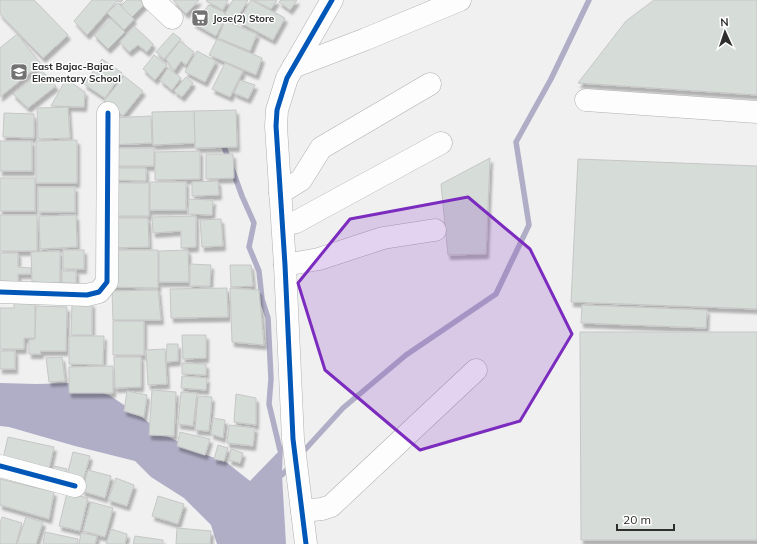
<svg xmlns="http://www.w3.org/2000/svg" width="757" height="544" font-family="Mulish,sans-serif">
	<style>
		.water { fill: #afaec6 }
		.lines { fill: none; stroke-linecap: round; stroke-linejoin: round }
		.stream { stroke: #afaec6; stroke-width: 5.5 }
		.building { fill: #d6dcd7; stroke: #c6c6c7; filter: url(#shadow) }
		.minor-casing { stroke: #b0b0b1; stroke-width: 23 }
		.minor { stroke: #fdfdfd; stroke-width: 22 }
		.cycleway-casing { stroke: #fff; stroke-width: 8 }
		.cycleway { stroke: #0057b8; stroke-width: 5 }
		.marked { fill: #7b2cbf; fill-opacity: 0.2; stroke: #7b2cbf; stroke-width: 3; stroke-linejoin: round }
		.labels { text-anchor: middle; stroke-width: 3; stroke-linejoin: round; paint-order: stroke }
		.poi-label { font-size: 10px; font-weight: bold; fill: #2e2e2f; stroke: #fff; text-anchor: start }
	</style>
	<defs>
		<filter id="shadow"><feDropShadow dx="2.5" dy="4.5" stdDeviation="1" flood-color="#0004"/></filter>
	</defs>
	<rect width="100%" height="100%" fill="#f0f0f1"/>
	<path class="water" d="M0,383L37,384L70,383L109,395L139,415L165,435L198,452L226,462L250,481L280,450L283,444L282,475L286,544H217L211,525L184,498L151,477L135,461L75,446L9,427L0,426Z"/>
	<g class="lines">
		<g class="stream">
			<path d="M222,141L242,196L254,223L249,247L259,271L262,299L268,318L271,379L269,404L280,450"/>
			<path d="M301,454L343,408L406,355L496,294L529,225L516,142L551,79L589,0"/>
			<path d="M282,475L291,465"/>
		</g>
	</g>
	<g class="building">
		<path d="M0,0H34L68,35L43,58L0,14Z"/>
		<path d="M92,0H123L121,2L117,1L87,35L74,21Z"/>
		<path d="M127,0H140L145,4L132,17L121,6Z"/>
		<path d="M173,0H199L186,14Z"/>
		<path d="M207,0H228L223,10L206,1Z"/>
		<path d="M233,0H248L236,20H229L225,14Z"/>
		<path d="M251,0L285,18L273,40L239,22Z"/>
		<path d="M253,0H277L271,9Z"/>
		<path d="M281,0H297L290,10L279,2Z"/>
		<path d="M654,0H757V95L578,83L626,21Z"/>
		<path d="M118,3L134,19L124,30L107,13Z"/>
		<path d="M209,5L225,13V19L216,36L193,23Z"/>
		<path d="M111,19L125,32L108,49L94,35Z"/>
		<path d="M225,21L257,34L250,51L218,38Z"/>
		<path d="M134,26L153,44L147,52L138,45L129,52L120,42Z"/>
		<path d="M173,33L181,39L164,59L156,52Z"/>
		<path d="M17,34L41,64L0,97V48Z"/>
		<path d="M217,39L262,58L256,75L209,55Z"/>
		<path d="M180,41L194,52L186,65L181,61L174,71L166,59Z"/>
		<path d="M197,51L216,61L205,82L185,72Z"/>
		<path d="M154,55L167,65L155,80L143,69Z"/>
		<path d="M102,59L122,73L105,98L84,84Z"/>
		<path d="M225,63L243,71L230,97L212,89Z"/>
		<path d="M168,68L181,78L172,90L160,80Z"/>
		<path d="M42,71L56,86L28,108L13,94Z"/>
		<path d="M124,76L143,91L123,116L104,101Z"/>
		<path d="M186,77L193,83L182,97L174,91Z"/>
		<path d="M66,79L85,92L84,107L51,106Z"/>
		<path d="M240,80L255,85L248,99L234,93Z"/>
		<path d="M68,107L70,138L38,139L37,108Z"/>
		<path d="M236,110L237,147L195,148L194,111Z"/>
		<path d="M194,111L195,143L153,145L152,112Z"/>
		<path d="M4,113L34,114V138L3,137Z"/>
		<path d="M151,116L152,143L110,145L108,118Z"/>
		<path d="M77,140V183H36V141Z"/>
		<rect x="0" y="141" width="32" height="30"/>
		<path d="M109,148H154V166H110Z"/>
		<path d="M200,151V179L155,180V152Z"/>
		<path d="M206,154H233L234,178L206,179Z"/>
		<path d="M490,158L486,254L448,255L441,184Z"/>
		<path d="M578,159L757,166V309L571,302Z"/>
		<path d="M111,168H146V181L112,180Z"/>
		<rect x="0" y="178" width="35" height="33"/>
		<path d="M218,181L219,195L192,196V182Z"/>
		<rect x="150" y="182" width="36" height="28"/>
		<rect x="111" y="183" width="38" height="33"/>
		<rect x="38" y="187" width="37" height="25"/>
		<path d="M189,199L213,200L212,215L188,214Z"/>
		<rect x="0" y="215" width="37" height="36"/>
		<path d="M76,215L77,247L40,249L39,216Z"/>
		<path d="M196,216V247L181,248V231L153,233L152,217Z"/>
		<path d="M108,218H148L149,247L108,248Z"/>
		<path d="M221,219L223,246L202,247L200,220Z"/>
		<rect x="63" y="250" width="21" height="19"/>
		<path d="M108,250H158V288L108,287Z"/>
		<path d="M188,250L189,282H159V251Z"/>
		<path d="M60,251V283L32,282L31,252Z"/>
		<path d="M0,253H18V267L31,268V274H18V284H0Z"/>
		<path d="M190,264L211,265L210,286H190Z"/>
		<path d="M230,265H251L253,286L231,287Z"/>
		<rect x="62" y="271" width="14" height="12"/>
		<path d="M227,288L228,317L171,318L170,289Z"/>
		<path d="M230,288L259,290L264,345L232,342Z"/>
		<path d="M158,290L161,320H113L112,291Z"/>
		<path d="M14,301L35,302V338H24V349H0V308H14Z"/>
		<path d="M72,303H92V335H71Z"/>
		<path d="M582,305L707,310L706,328L581,323Z"/>
		<path d="M36,306L67,307L66,351H40L41,354H29V340L35,339Z"/>
		<rect x="113" y="321" width="31" height="34"/>
		<path d="M580,332H757V540H581Z"/>
		<path d="M182,335H206V358L183,359Z"/>
		<path d="M69,336H104L103,365L69,364Z"/>
		<path d="M167,344H178V361L166,362Z"/>
		<path d="M165,349L167,384L148,385L146,350Z"/>
		<rect x="0" y="351" width="15" height="18"/>
		<path d="M62,357L65,381L49,382L46,358Z"/>
		<path d="M114,357H141V387L115,388Z"/>
		<path d="M182,363L206,364V375L182,374Z"/>
		<path d="M113,366V393H69V367Z"/>
		<path d="M182,376L207,378L206,390L181,388Z"/>
		<path d="M152,390L176,392L174,436L149,435Z"/>
		<path d="M127,391L147,395L144,417L124,411Z"/>
		<path d="M181,392L197,393L193,426L178,424Z"/>
		<path d="M236,394L256,398V425L234,422Z"/>
		<path d="M198,396L212,397L209,431L195,430Z"/>
		<path d="M213,418L225,420L223,438L211,434Z"/>
		<path d="M229,425L255,428L253,446L227,443Z"/>
		<path d="M180,432L210,439L205,455L177,446Z"/>
		<path d="M8,437L54,447L48,473L2,463Z"/>
		<path d="M218,445L228,448L224,461L214,459Z"/>
		<path d="M231,449L243,453L240,463L229,460Z"/>
		<path d="M73,452L90,456L81,487L65,483Z"/>
		<path d="M54,466L67,469L63,483L50,479Z"/>
		<path d="M88,470L111,476L105,498L82,491Z"/>
		<path d="M116,478L134,485L127,506L108,500Z"/>
		<path d="M0,479L54,492L49,519L0,505Z"/>
		<path d="M67,493L88,498L80,531L59,526Z"/>
		<path d="M158,496L184,504L178,524L152,516Z"/>
		<path d="M91,502L113,508L105,537L83,531Z"/>
		<path d="M2,517L22,523L16,544H0V524Z"/>
		<path d="M26,517L43,522L36,544H17Z"/>
		<path d="M177,528L211,531L210,544H176Z"/>
		<path d="M111,529L127,534L125,544H106Z"/>
		<path d="M45,532L78,539L77,544H43Z"/>
		<path d="M81,533L97,536L95,544H79Z"/>
		<path d="M135,536L163,540V544H133Z"/>
	</g>
	<g class="lines">
		<g class="minor-casing">
			<g id="minor">
				<path d="M153,0L172,18"/>
				<path d="M293,67L366,39L460,0"/>
				<path d="M586,100L757,112"/>
				<path d="M280,193L301,180L321,148L430,84"/>
				<path d="M283,225L296,222L441,143"/>
				<path d="M285,265L319,259L383,238L435,230"/>
				<path d="M0,292L87,295L99,292L107,282L108,113"/>
				<path d="M0,466L75,486"/>
				<path d="M302,511L322,509L331,506L476,370"/>
				<path d="M306,544L293,439L285,265L276,126L277,110L287,78L332,0"/>
			</g>
		</g>
		<use href="#minor" class="minor"/>
		<g class="cycleway-casing">
			<g id="cycleway">
				<path d="M0,292L87,295L99,292L107,282L108,113"/>
				<path d="M0,466L75,486"/>
				<path d="M306,544L293,439L285,265L276,126L277,110L287,78L332,0"/>
			</g>
		</g>
		<use href="#cycleway" class="cycleway"/>
	</g>
	<path class="marked" d="M468,197L530,249L572,334L520,421L420,450L325,370L298,283L350,219Z"/>
	<defs>
		<g id="supermarket-square" transform="scale(0.9)"><rect x="-9" y="-9" width="18" height="18" rx="4" fill="#727273" stroke="#fff"/><path d="M-6-5.5h2.5l.6 2H6L4.5 2H-2.5L-4.4-4H-6ZM-1.5 3.2a1.3 1.3 0 1 0 .1 0ZM3 3.2a1.3 1.3 0 1 0 .1 0Z" fill="#fff"/></g>
		<g id="school-square" transform="scale(0.9)"><rect x="-9" y="-9" width="18" height="18" rx="4" fill="#727273" stroke="#fff"/><path d="M0-5L7-2L0 1L-7-2ZM-4 1L0 2.5L4 1V4Q0 6-4 4Z" fill="#fff"/></g>
	</defs>
	<g fill-rule="evenodd">
		<use href="#supermarket-square" x="200" y="18"/>
		<use href="#school-square" x="19" y="72"/>
	</g>
	<g class="labels">
		<g class="poi-label">
			<text x="213" y="22">Jose(2) Store</text>
			<text x="32" y="70">East Bajac-Bajac<tspan x="32" dy="12">Elementary School</tspan></text>
		</g>
	</g>
	<g transform="translate(725 32) rotate(357)" stroke="#ffffff" stroke-width="3" paint-order="stroke">
	<path d="M0-3L7 15L0 10L-7 15Z" fill="#2e2e2f"/>
	<text y="-6" font-size="11" font-weight="bold" text-anchor="middle" fill="#2e2e2f">N</text>
	</g>
	<path d="M617 524v6h57v-6" fill="none" stroke="#2e2e2f" stroke-width="2"/>
	<text x="623" y="524" font-size="12" fill="#2e2e2f" stroke="#ffffff" stroke-width="3" paint-order="stroke">20 m</text>
</svg>
